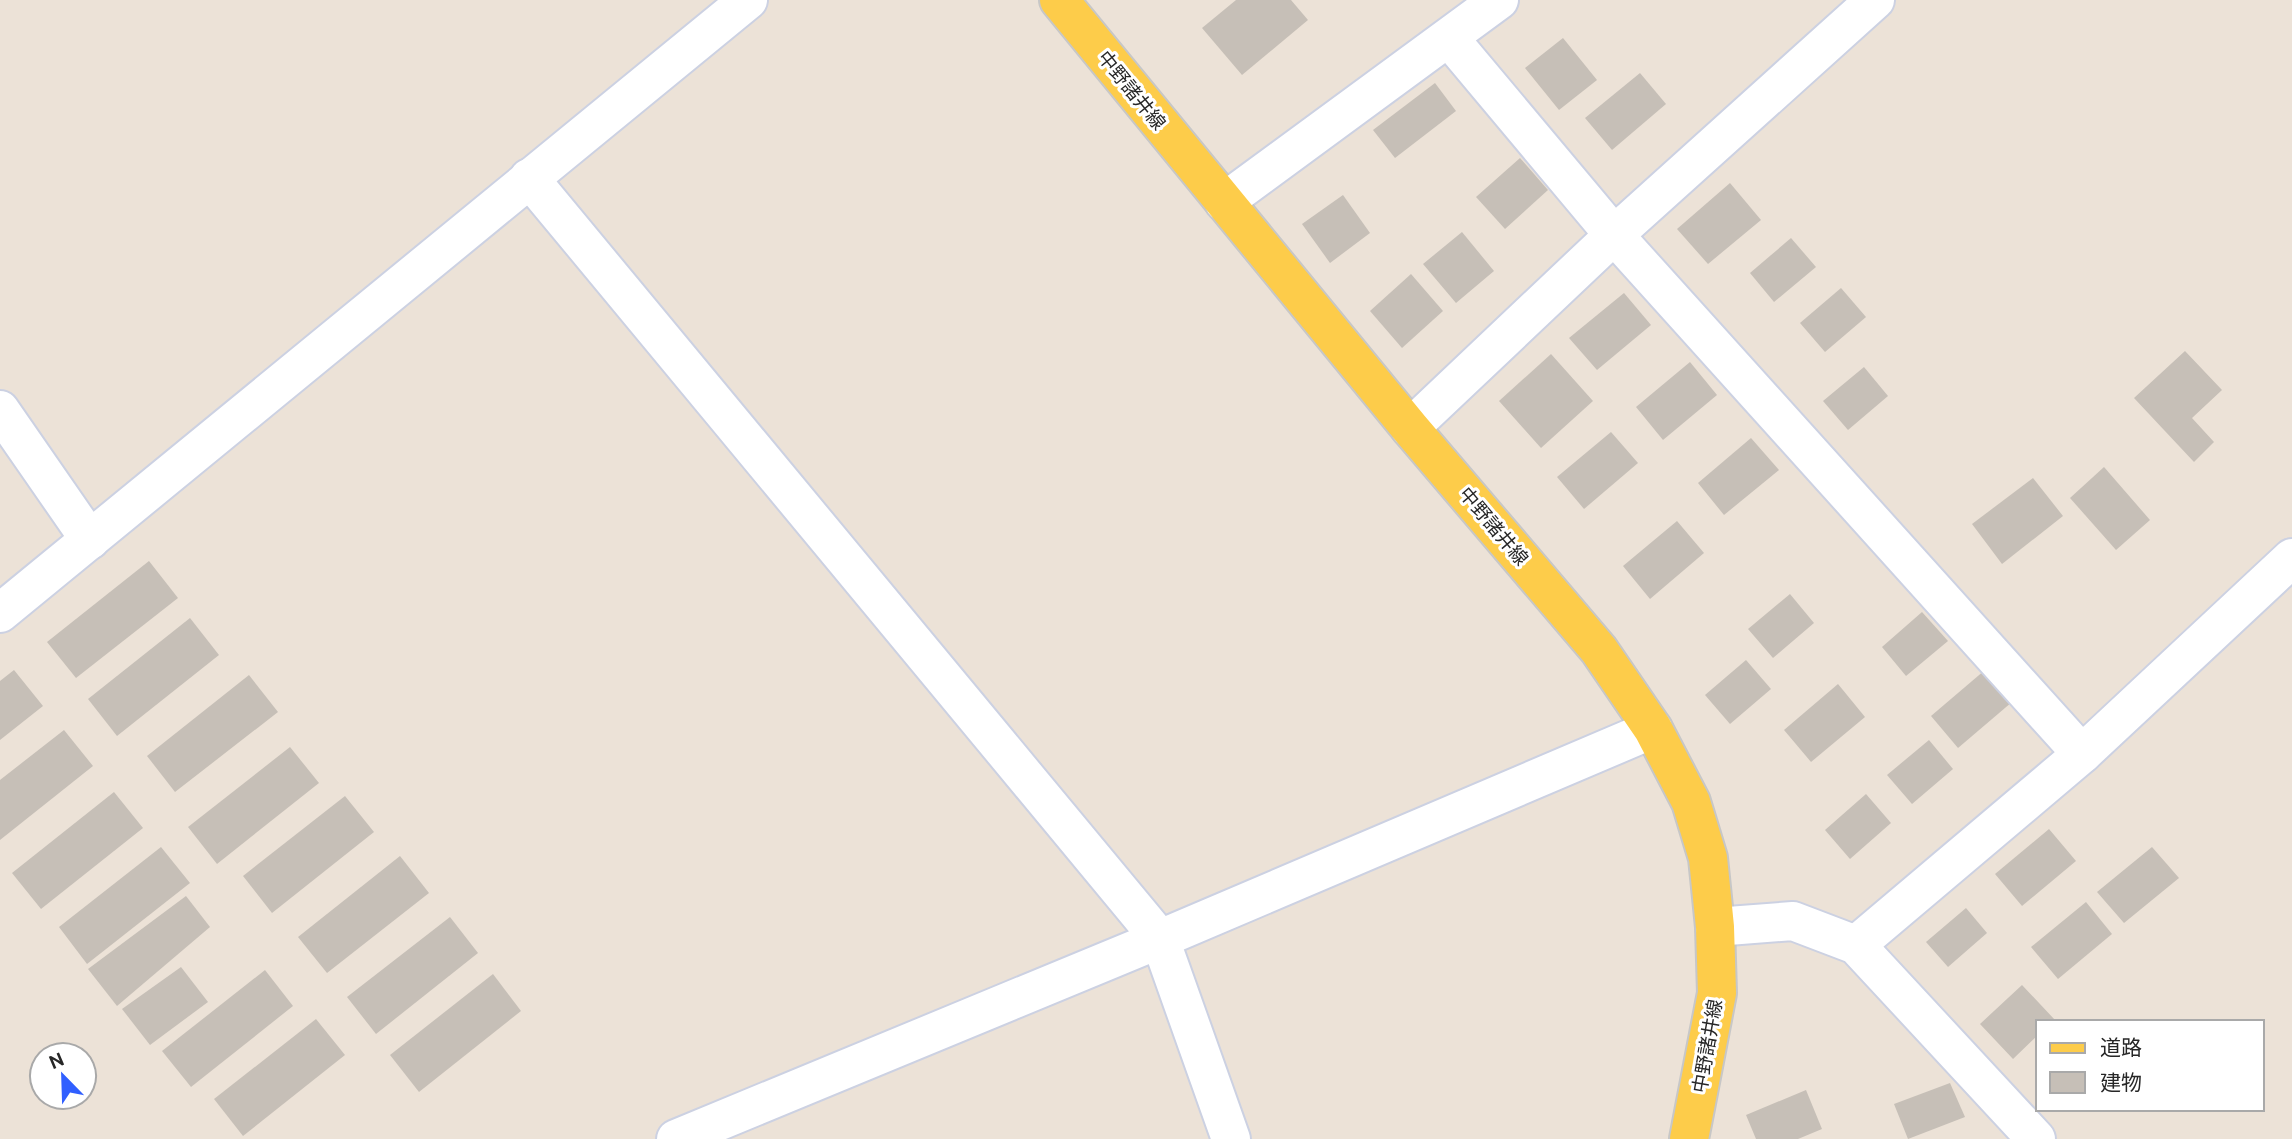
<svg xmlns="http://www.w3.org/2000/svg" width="2292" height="1139" font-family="Ubuntu,'Noto Sans JP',sans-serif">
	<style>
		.building { fill: #c6bfb7 }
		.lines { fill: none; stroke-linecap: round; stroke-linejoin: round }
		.minor-casing { stroke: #ccd1e2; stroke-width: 42 }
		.major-casing { stroke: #c7c7c7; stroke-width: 42 }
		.minor { stroke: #fff; stroke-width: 38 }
		.major { stroke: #fdcc4a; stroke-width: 38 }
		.labels { text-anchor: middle; stroke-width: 6; stroke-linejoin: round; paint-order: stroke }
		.street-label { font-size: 19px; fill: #272727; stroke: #fff }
	</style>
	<rect width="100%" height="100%" fill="#ece2d7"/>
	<g class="building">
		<path d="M1236,0H1291L1308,20L1242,75L1202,28Z"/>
		<path d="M1563,38L1597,80L1559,110L1525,68Z"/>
		<path d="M1640,73L1666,104L1612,150L1585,118Z"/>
		<path d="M1435,83L1456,111L1395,158L1373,130Z"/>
		<path d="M1520,158L1548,190L1505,229L1476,197Z"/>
		<path d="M1730,183L1761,220L1708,264L1677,229Z"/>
		<path d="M1343,195L1370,233L1330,263L1302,224Z"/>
		<path d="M1462,232L1494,271L1456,303L1423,264Z"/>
		<path d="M1791,238L1816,267L1774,302L1750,273Z"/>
		<path d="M1411,274L1443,311L1402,348L1370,311Z"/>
		<path d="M1841,288L1866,317L1825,352L1800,323Z"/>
		<path d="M1624,293L1651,325L1597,370L1569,338Z"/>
		<path d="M2185,351L2222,390L2192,418L2214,442L2194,462L2134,398Z"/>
		<path d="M1551,354L1593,401L1541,448L1499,401Z"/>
		<path d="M1690,362L1717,395L1663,440L1636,407Z"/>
		<path d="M1864,367L1888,396L1848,430L1823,401Z"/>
		<path d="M1611,432L1638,463L1584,509L1557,477Z"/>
		<path d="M1751,438L1779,470L1724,515L1698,483Z"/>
		<path d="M2104,467L2150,520L2116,550L2070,498Z"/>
		<path d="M2033,478L2063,516L2002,564L1972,524Z"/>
		<path d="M1677,521L1704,553L1650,599L1623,566Z"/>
		<path d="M149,561L178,598L76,678L47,642Z"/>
		<path d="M1790,594L1814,623L1773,658L1748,629Z"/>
		<path d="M1922,612L1948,641L1906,676L1882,647Z"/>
		<path d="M190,618L219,655L117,736L88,699Z"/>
		<path d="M1746,660L1771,689L1730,724L1705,695Z"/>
		<path d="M14,670L43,706L0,740V681Z"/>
		<path d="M1985,670L2012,702L1958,748L1931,716Z"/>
		<path d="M249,675L278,712L175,792L147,756Z"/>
		<path d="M1838,684L1865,717L1811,762L1784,730Z"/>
		<path d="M64,730L93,766L0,840V780Z"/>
		<path d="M1929,740L1953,769L1912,804L1887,775Z"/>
		<path d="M290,747L319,783L217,864L188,827Z"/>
		<path d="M114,792L143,828L41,909L12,873Z"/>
		<path d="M1866,794L1891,823L1850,859L1825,830Z"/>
		<path d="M345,796L374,832L272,913L243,876Z"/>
		<path d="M2049,829L2076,861L2022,906L1995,874Z"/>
		<path d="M161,847L190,883L87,964L59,927Z"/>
		<path d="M2152,847L2179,878L2124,923L2097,892Z"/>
		<path d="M400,856L429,893L327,973L298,937Z"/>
		<path d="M186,896L210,927L117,1006L88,969Z"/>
		<path d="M2086,902L2112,934L2058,979L2031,947Z"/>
		<path d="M1966,908L1987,933L1948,967L1926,942Z"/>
		<path d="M450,917L478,953L376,1034L347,997Z"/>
		<path d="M181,967L208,1002L150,1045L122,1009Z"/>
		<path d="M265,970L293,1006L191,1087L162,1051Z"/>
		<path d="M493,974L521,1011L419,1092L390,1055Z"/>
		<path d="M2022,985L2055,1020L2038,1022V1035L2013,1059L1980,1024Z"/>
		<path d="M316,1019L345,1055L243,1136L214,1099Z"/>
		<path d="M1950,1083L1965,1117L1908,1139L1894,1104Z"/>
		<path d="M1806,1090L1822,1129L1798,1139H1756L1746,1115Z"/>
	</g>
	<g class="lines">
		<g class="minor-casing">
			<g id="minor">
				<path d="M1449,38L1614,235L2082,754"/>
				<path d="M529,178L1160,939L1231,1139"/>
				<path d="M1224,202L1499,0"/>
				<path d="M0,410L90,540"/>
				<path d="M1410,428L1614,235L1875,0"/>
				<path d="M0,613L748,0"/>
				<path d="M1715,927L1793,921L1856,945L2036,1139"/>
				<path d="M1856,945L2082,754L2292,558"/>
				<path d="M676,1139L1160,939L1653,729"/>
			</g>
		</g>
		<g class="major-casing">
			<path id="major" d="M1059,0L1410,428L1599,650L1653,729L1691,802L1708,858L1715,927L1717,993L1689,1139"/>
		</g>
		<use href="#minor" class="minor"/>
		<use href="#major" class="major"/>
	</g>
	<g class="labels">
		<g class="street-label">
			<text transform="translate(1132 90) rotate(51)" y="7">中野諸井線</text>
			<text transform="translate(1494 526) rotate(50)" y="7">中野諸井線</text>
			<text transform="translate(1707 1046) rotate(-80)" y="7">中野諸井線</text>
		</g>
	</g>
	<rect x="2036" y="1020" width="228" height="91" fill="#ffffff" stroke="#a9a9a9" stroke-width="2"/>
	<rect x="2050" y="1043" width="35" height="10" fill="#fdcc4a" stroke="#a9a9a9" stroke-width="2"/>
	<text x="2100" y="1055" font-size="21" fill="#272727">道路</text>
	<rect x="2050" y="1072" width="35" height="21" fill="#c6bfb7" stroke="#a9a9a9" stroke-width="2"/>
	<text x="2100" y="1090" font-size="21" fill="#272727">建物</text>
	<g transform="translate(63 1076) rotate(337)"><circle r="33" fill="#ffffff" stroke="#a9a9a9" stroke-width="2"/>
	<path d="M0-5L12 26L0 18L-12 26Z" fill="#305fff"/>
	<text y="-10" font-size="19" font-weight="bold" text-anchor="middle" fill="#272727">N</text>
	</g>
</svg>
